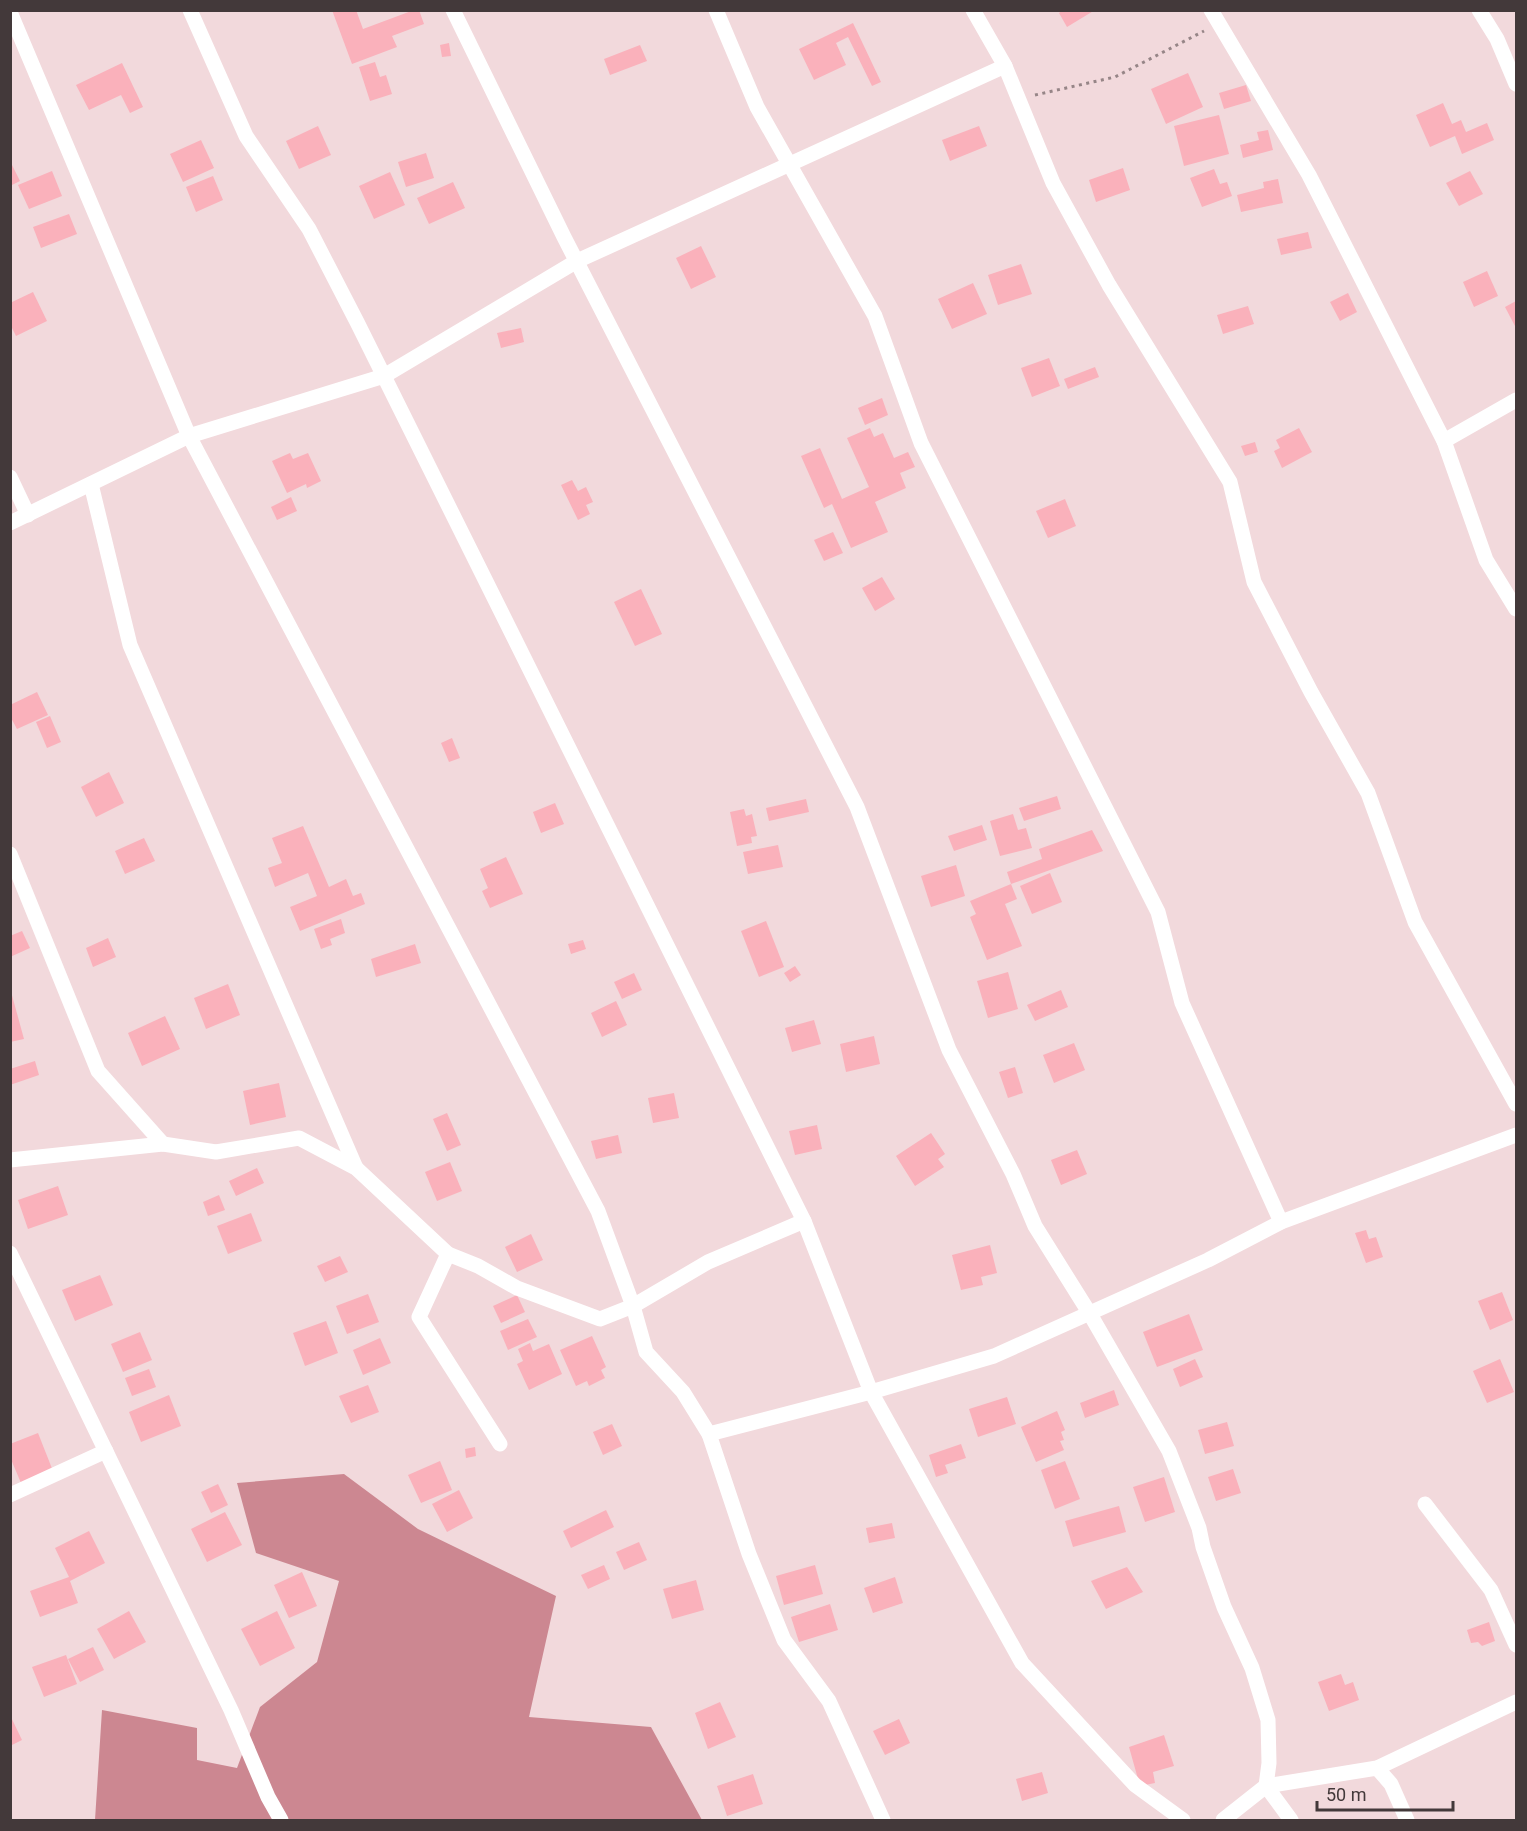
<svg xmlns="http://www.w3.org/2000/svg" width="1527" height="1831" font-family="Roboto,sans-serif">
	<style>
		.forest { fill: #cc8791 }
		.building { fill: #fab1bb }
		.lines { fill: none; stroke-linecap: round; stroke-linejoin: round }
		.path { stroke: #968587; stroke-width: 3; stroke-dasharray: 3 4.5; stroke-linecap: butt }
		.street { stroke: #fff; stroke-width: 15 }
	</style>
	<rect width="100%" height="100%" fill="#f2d9dc"/>
	<path class="forest" d="M344,1474L418,1529L556,1596L529,1717L651,1727L702,1820H95L102,1710L197,1728V1760L237,1768L260,1707L317,1662L339,1581L256,1553L237,1483Z"/>
	<g class="building">
		<path d="M332,10H356L363,29L414,10H419L424,24L392,36L397,47L352,64Z"/>
		<path d="M1063,10H1095L1067,27L1059,13Z"/>
		<path d="M853,23L881,82L872,86L848,37L836,43L846,65L814,80L799,49Z"/>
		<path d="M449,43L451,56L442,57L440,45Z"/>
		<path d="M640,45L647,61L610,75L604,59Z"/>
		<path d="M375,62L380,77L386,75L392,94L370,101L359,67Z"/>
		<path d="M122,63L143,107L130,113L121,95L89,110L76,85Z"/>
		<path d="M1188,73L1203,107L1166,124L1151,89Z"/>
		<path d="M1246,85L1251,101L1224,109L1219,93Z"/>
		<path d="M1443,103L1452,124L1461,120L1466,132L1487,123L1494,140L1462,154L1455,136L1430,147L1416,115Z"/>
		<path d="M1219,115L1229,154L1184,166L1174,126Z"/>
		<path d="M318,126L331,155L299,169L286,141Z"/>
		<path d="M979,126L987,146L950,161L942,140Z"/>
		<path d="M1268,130L1273,150L1243,158L1240,145L1259,140L1257,132Z"/>
		<path d="M201,140L214,168L183,182L170,154Z"/>
		<path d="M426,153L434,178L406,187L398,162Z"/>
		<path d="M10,161L20,181L10,186Z"/>
		<path d="M1123,168L1130,190L1096,202L1089,180Z"/>
		<path d="M1214,169L1220,184L1227,182L1232,196L1202,207L1190,178Z"/>
		<path d="M52,171L62,196L29,209L18,185Z"/>
		<path d="M1470,171L1483,194L1459,206L1446,183Z"/>
		<path d="M390,172L405,205L374,219L359,186Z"/>
		<path d="M213,176L223,200L196,212L186,187Z"/>
		<path d="M1278,179L1283,203L1241,212L1237,195L1264,188L1263,182Z"/>
		<path d="M453,182L465,208L429,224L417,198Z"/>
		<path d="M69,214L77,234L41,248L33,227Z"/>
		<path d="M1308,232L1312,248L1281,255L1277,239Z"/>
		<path d="M701,246L716,277L691,289L676,258Z"/>
		<path d="M1021,264L1032,294L998,305L988,275Z"/>
		<path d="M1487,271L1498,296L1474,307L1463,282Z"/>
		<path d="M973,283L987,314L952,329L938,299Z"/>
		<path d="M33,292L47,321L16,336L10,324V303Z"/>
		<path d="M1348,293L1357,312L1340,321L1330,302Z"/>
		<path d="M1516,301V328L1505,307Z"/>
		<path d="M1248,306L1254,324L1223,334L1217,315Z"/>
		<path d="M521,328L524,342L501,348L497,333Z"/>
		<path d="M1049,358L1060,386L1032,397L1021,368Z"/>
		<path d="M1095,367L1099,377L1068,389L1064,379Z"/>
		<path d="M882,398L888,415L865,425L858,408Z"/>
		<path d="M870,428L874,437L883,433L894,458L908,452L915,467L900,473L906,488L875,502L888,532L851,548L832,504L824,508L801,456L820,448L842,499L869,487L847,438Z"/>
		<path d="M1299,428L1312,452L1282,468L1274,451L1280,448L1276,440Z"/>
		<path d="M1255,442L1258,452L1245,456L1241,446Z"/>
		<path d="M290,453L293,459L308,453L321,481L307,488L306,484L287,493L272,461Z"/>
		<path d="M572,480L578,491L586,487L593,502L586,505L590,514L578,520L561,485Z"/>
		<path d="M291,497L297,511L277,520L271,507Z"/>
		<path d="M1065,499L1076,526L1048,538L1036,511Z"/>
		<path d="M833,532L843,553L824,561L814,540Z"/>
		<path d="M882,577L895,599L875,611L862,588Z"/>
		<path d="M641,589L662,634L635,646L614,602Z"/>
		<path d="M37,692L48,715L17,729L10,716V705Z"/>
		<path d="M50,716L61,742L47,748L36,722Z"/>
		<path d="M452,738L460,758L449,762L441,743Z"/>
		<path d="M109,772L124,803L96,817L81,787Z"/>
		<path d="M1057,796L1061,809L1024,821L1019,808Z"/>
		<path d="M806,799L809,812L769,821L766,808Z"/>
		<path d="M555,803L564,824L541,833L533,812Z"/>
		<path d="M744,809L746,816L752,814L757,836L751,837L752,843L737,846L730,812Z"/>
		<path d="M1013,814L1018,830L1026,828L1032,848L1000,856L990,821Z"/>
		<path d="M982,825L987,840L954,851L948,836Z"/>
		<path d="M303,826L329,887L346,879L353,896L361,893L365,904L300,931L290,907L317,896L308,873L275,887L268,868L282,863L272,838Z"/>
		<path d="M1092,830L1103,851L1011,884L1007,872L1042,859L1039,849Z"/>
		<path d="M144,838L155,861L125,874L115,851Z"/>
		<path d="M778,845L783,867L748,874L743,852Z"/>
		<path d="M506,857L523,894L490,908L482,891L488,888L480,869Z"/>
		<path d="M956,865L965,896L931,907L921,876Z"/>
		<path d="M1050,873L1062,902L1032,914L1020,886Z"/>
		<path d="M1011,884L1017,899L1005,904L1022,946L987,960L970,917L976,914L970,901Z"/>
		<path d="M341,919L345,933L330,939L332,945L321,949L314,929Z"/>
		<path d="M766,921L784,967L759,977L741,931Z"/>
		<path d="M22,931L30,948L10,957V936Z"/>
		<path d="M108,938L116,957L93,967L86,948Z"/>
		<path d="M583,940L586,949L571,954L568,944Z"/>
		<path d="M415,944L421,963L376,977L371,959Z"/>
		<path d="M795,966L801,975L790,982L784,973Z"/>
		<path d="M1008,972L1018,1009L988,1018L977,981Z"/>
		<path d="M634,973L642,990L622,999L614,982Z"/>
		<path d="M228,984L240,1015L206,1029L194,998Z"/>
		<path d="M10,988L24,1039L10,1042Z"/>
		<path d="M1061,990L1068,1007L1035,1021L1027,1005Z"/>
		<path d="M616,1001L627,1025L602,1037L591,1013Z"/>
		<path d="M165,1016L180,1049L142,1066L128,1033Z"/>
		<path d="M814,1020L821,1044L792,1052L785,1028Z"/>
		<path d="M874,1036L880,1064L846,1072L840,1044Z"/>
		<path d="M1074,1043L1085,1070L1054,1083L1043,1055Z"/>
		<path d="M35,1061L39,1075L10,1085V1069Z"/>
		<path d="M1015,1067L1023,1093L1008,1098L999,1072Z"/>
		<path d="M279,1083L286,1117L250,1125L243,1091Z"/>
		<path d="M674,1093L679,1118L653,1123L648,1098Z"/>
		<path d="M447,1113L461,1145L447,1151L433,1119Z"/>
		<path d="M817,1125L822,1149L795,1155L789,1131Z"/>
		<path d="M931,1133L945,1154L938,1159L944,1167L915,1186L896,1156Z"/>
		<path d="M618,1135L622,1153L596,1159L591,1141Z"/>
		<path d="M1077,1150L1087,1174L1061,1185L1051,1160Z"/>
		<path d="M450,1162L462,1191L437,1201L425,1172Z"/>
		<path d="M257,1168L264,1183L236,1196L229,1181Z"/>
		<path d="M58,1186L68,1215L28,1229L18,1200Z"/>
		<path d="M219,1195L225,1210L208,1216L203,1202Z"/>
		<path d="M251,1213L262,1241L228,1254L217,1226Z"/>
		<path d="M1366,1230L1369,1239L1376,1237L1383,1257L1366,1263L1355,1233Z"/>
		<path d="M531,1234L543,1260L517,1272L505,1247Z"/>
		<path d="M990,1245L997,1273L981,1277L983,1285L961,1290L952,1255Z"/>
		<path d="M340,1256L348,1272L325,1282L317,1266Z"/>
		<path d="M100,1275L113,1305L75,1321L62,1290Z"/>
		<path d="M1502,1292L1513,1320L1490,1330L1478,1301Z"/>
		<path d="M368,1294L379,1322L347,1334L336,1306Z"/>
		<path d="M517,1295L525,1312L501,1323L493,1306Z"/>
		<path d="M1189,1314L1203,1350L1157,1367L1143,1332Z"/>
		<path d="M528,1319L537,1337L508,1350L500,1331Z"/>
		<path d="M326,1321L338,1353L305,1366L293,1333Z"/>
		<path d="M140,1332L152,1360L123,1372L111,1344Z"/>
		<path d="M592,1336L606,1367L601,1370L605,1378L589,1386L587,1381L576,1386L560,1350Z"/>
		<path d="M380,1338L391,1363L363,1375L353,1350Z"/>
		<path d="M530,1343L533,1351L549,1344L562,1374L529,1390L517,1364L523,1361L518,1349Z"/>
		<path d="M1195,1359L1203,1377L1180,1387L1173,1369Z"/>
		<path d="M1500,1359L1514,1392L1487,1403L1473,1371Z"/>
		<path d="M149,1369L156,1387L132,1396L125,1378Z"/>
		<path d="M368,1385L379,1412L351,1423L339,1396Z"/>
		<path d="M1114,1390L1119,1405L1085,1418L1080,1403Z"/>
		<path d="M169,1395L181,1426L141,1442L129,1412Z"/>
		<path d="M1007,1397L1016,1424L978,1437L969,1409Z"/>
		<path d="M1057,1411L1065,1430L1061,1432L1064,1440L1060,1441L1064,1450L1036,1462L1021,1427Z"/>
		<path d="M1227,1422L1234,1446L1205,1454L1198,1430Z"/>
		<path d="M612,1424L622,1446L603,1455L593,1432Z"/>
		<path d="M38,1433L53,1471L21,1483L10,1457V1444Z"/>
		<path d="M961,1444L966,1458L945,1465L948,1473L936,1477L929,1455Z"/>
		<path d="M475,1447L476,1456L466,1458L465,1449Z"/>
		<path d="M440,1461L452,1490L421,1503L408,1475Z"/>
		<path d="M1065,1461L1080,1499L1055,1509L1041,1470Z"/>
		<path d="M1233,1469L1241,1493L1216,1501L1208,1477Z"/>
		<path d="M1164,1477L1175,1512L1145,1522L1133,1487Z"/>
		<path d="M218,1484L228,1505L211,1513L201,1492Z"/>
		<path d="M459,1490L473,1518L447,1532L432,1504Z"/>
		<path d="M1119,1506L1126,1532L1073,1547L1065,1521Z"/>
		<path d="M606,1510L614,1527L571,1548L563,1531Z"/>
		<path d="M225,1512L242,1545L207,1562L191,1529Z"/>
		<path d="M892,1523L895,1538L869,1543L866,1528Z"/>
		<path d="M89,1531L105,1563L70,1581L78,1603L40,1617L30,1591L69,1577L55,1548Z"/>
		<path d="M639,1542L647,1560L624,1570L616,1552Z"/>
		<path d="M604,1565L610,1579L588,1589L581,1575Z"/>
		<path d="M815,1565L823,1594L784,1605L776,1576Z"/>
		<path d="M1127,1567L1143,1592L1106,1609L1091,1581Z"/>
		<path d="M302,1572L317,1606L289,1618L274,1585Z"/>
		<path d="M895,1577L903,1603L873,1613L864,1588Z"/>
		<path d="M696,1580L704,1610L672,1619L663,1589Z"/>
		<path d="M830,1604L838,1630L799,1642L791,1617Z"/>
		<path d="M129,1611L146,1642L114,1659L97,1629Z"/>
		<path d="M277,1611L295,1648L260,1666L241,1629Z"/>
		<path d="M1489,1622L1495,1641L1482,1646L1478,1642L1471,1643L1467,1630Z"/>
		<path d="M93,1647L104,1670L80,1682L68,1659Z"/>
		<path d="M66,1655L77,1684L44,1697L32,1667Z"/>
		<path d="M1341,1674L1345,1685L1353,1682L1359,1700L1329,1711L1318,1682Z"/>
		<path d="M720,1702L736,1737L708,1749L695,1713Z"/>
		<path d="M10,1715L22,1740L10,1746Z"/>
		<path d="M899,1719L910,1743L885,1755L873,1731Z"/>
		<path d="M1164,1735L1174,1766L1153,1772L1155,1783L1140,1786L1129,1747Z"/>
		<path d="M1042,1772L1048,1793L1022,1801L1016,1779Z"/>
		<path d="M753,1774L763,1804L727,1816L717,1786Z"/>
	</g>
	<g class="lines">
		<path class="path" d="M1035,95L1115,77L1204,31"/>
		<g class="street">
			<path d="M190,10L246,136L309,229L357,322L804,1221L871,1392L994,1356L1208,1260L1281,1222L1516,1135"/>
			<path d="M453,10L564,237L857,807L949,1050L1013,1174L1035,1226L1090,1314L1169,1451L1199,1528L1203,1547L1224,1607L1252,1668L1268,1720L1269,1763L1266,1786L1223,1820"/>
			<path d="M716,10L757,107L875,316L921,443L1158,912L1182,1003L1281,1222"/>
			<path d="M973,10L1005,66L1053,183L1109,285L1230,482L1254,582L1311,692L1368,793L1415,922L1516,1104"/>
			<path d="M1211,10L1309,175L1444,441L1516,400"/>
			<path d="M1479,10L1497,39L1516,84"/>
			<path d="M10,12L189,436L598,1211L633,1306L646,1352L683,1392L709,1434L749,1554L784,1640L829,1701L883,1820"/>
			<path d="M1444,441L1486,560L1516,609"/>
			<path d="M10,477L28,515"/>
			<path d="M91,484L130,645L356,1168"/>
			<path d="M10,523L189,436L384,376L577,261L1005,66"/>
			<path d="M10,854L98,1071L163,1144"/>
			<path d="M10,1160L163,1144L216,1152L299,1138L356,1168L448,1254L419,1317L500,1444"/>
			<path d="M10,1253L231,1710L268,1797L281,1820"/>
			<path d="M448,1254L478,1266L517,1288L600,1319L633,1306L708,1262L804,1221"/>
			<path d="M709,1434L871,1392L1022,1663L1135,1785L1183,1820"/>
			<path d="M10,1495L106,1451"/>
			<path d="M1425,1504L1491,1590L1516,1645"/>
			<path d="M1377,1768L1391,1784L1407,1820"/>
			<path d="M1291,1820L1266,1786L1377,1768L1516,1702"/>
		</g>
	</g>
	<rect width="1527" height="1831" fill="none" stroke="#43393a" stroke-width="24"/>
	<path d="M1317 1801v9h136v-9" fill="none" stroke="#43393a" stroke-width="3"/>
	<text x="1326" y="1801" font-size="18" fill="#43393a" stroke="#f2d9dc" stroke-width="4.5" paint-order="stroke">50 m</text>
</svg>
